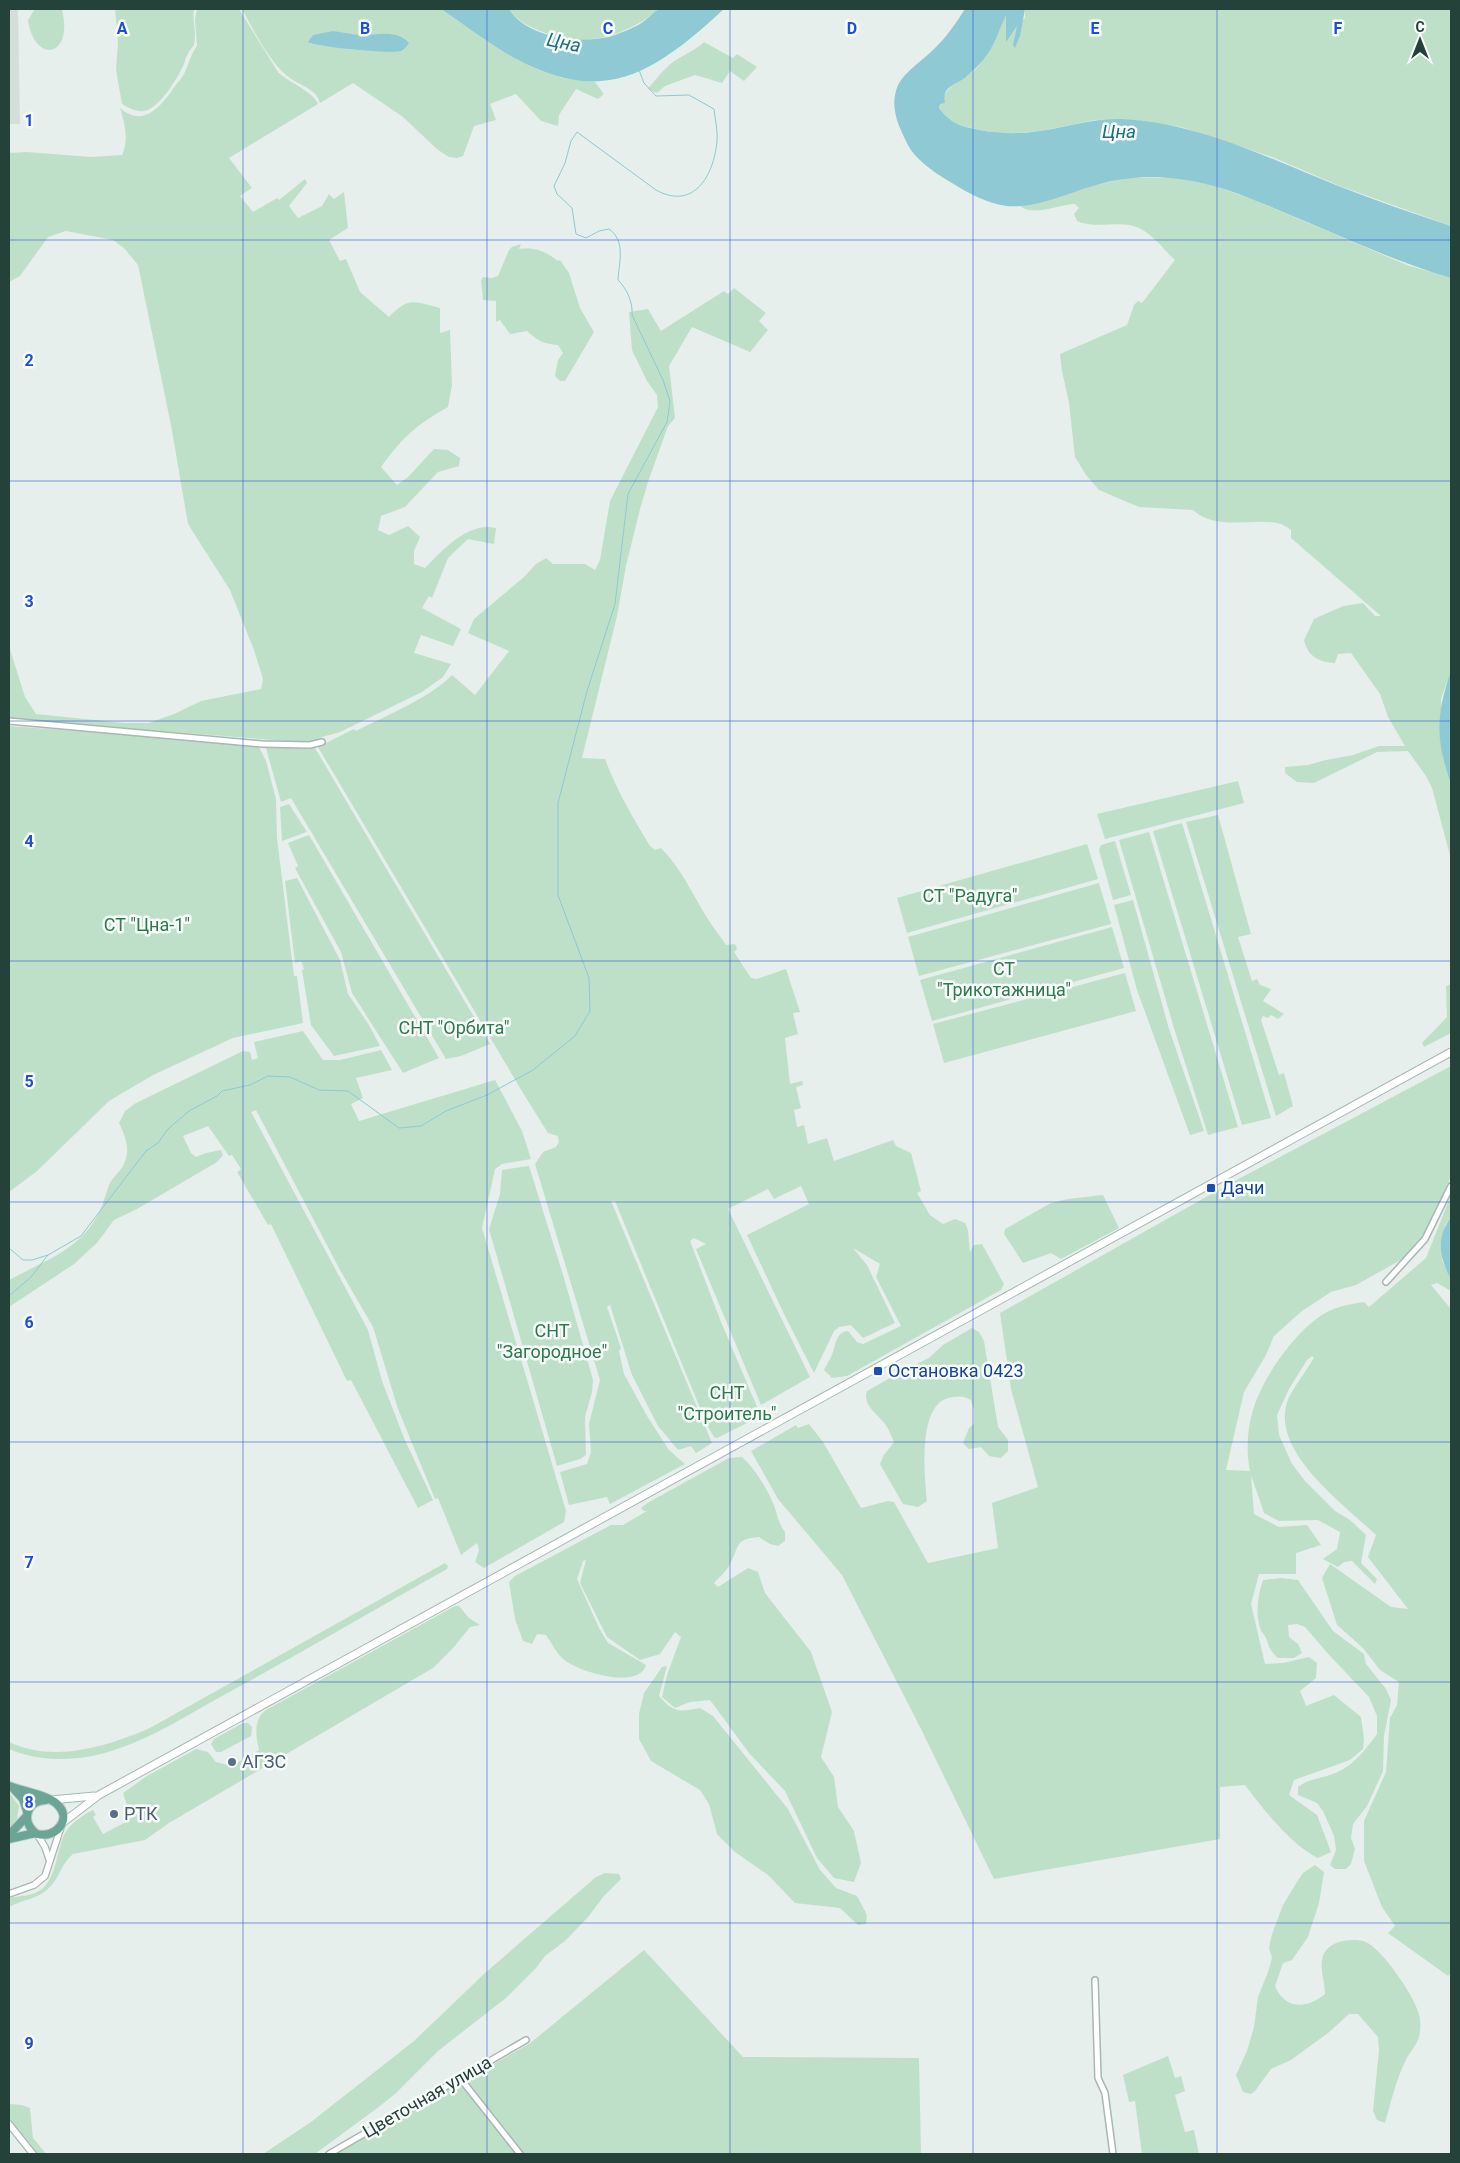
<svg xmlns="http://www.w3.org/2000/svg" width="1460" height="2163" font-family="Roboto,sans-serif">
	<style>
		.built { fill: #d4dfda }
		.green { fill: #bfe0c8 }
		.water { fill: #8ec9d4 }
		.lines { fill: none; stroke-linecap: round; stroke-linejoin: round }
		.stream { stroke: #8ec9d4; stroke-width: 1 }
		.minor-casing { stroke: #a8b8b2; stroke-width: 8 }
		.tertiary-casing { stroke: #a8b8b2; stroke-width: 8 }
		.secondary-casing { stroke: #a4bbb3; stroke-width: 9 }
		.primary-casing { stroke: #c2cac8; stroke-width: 10 }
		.minor { stroke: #fff; stroke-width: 5 }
		.tertiary { stroke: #fff; stroke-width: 5.5 }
		.secondary { stroke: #fff; stroke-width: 7 }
		.primary { stroke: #6aa596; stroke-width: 8 }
		.grid { fill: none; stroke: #1d4ed8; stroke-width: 1; stroke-opacity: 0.55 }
		.transit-dot { fill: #1a4fb4; stroke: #f7fbf9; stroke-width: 2 }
		.service-dot { fill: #5c6f8a; stroke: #f7fbf9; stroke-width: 2 }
		.labels { text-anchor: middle; stroke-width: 5; stroke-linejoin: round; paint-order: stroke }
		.park-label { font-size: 18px; fill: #2d7a4b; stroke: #f7fbf9 }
		.transit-label { font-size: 18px; fill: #164399; stroke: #f7fbf9; text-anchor: start }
		.service-label { font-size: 18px; fill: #4e5e75; stroke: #f7fbf9; text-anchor: start }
		.street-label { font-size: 18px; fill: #24423a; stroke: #f7fbf9 }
		.water-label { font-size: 19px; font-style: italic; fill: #1c6f80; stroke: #f7fbf9 }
		.grid-label { font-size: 16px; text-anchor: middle; font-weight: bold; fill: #1d4ed8; stroke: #f7fbf9; stroke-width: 5; stroke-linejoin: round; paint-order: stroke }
	</style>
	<rect width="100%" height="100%" fill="#e6efeb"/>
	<path class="built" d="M9,9H18L20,124H9Z"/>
	<g class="green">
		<path d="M35,9L62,10C74,56 35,66 28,20Z"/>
		<path d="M115,9H194C192,19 197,34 194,44C193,48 189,50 188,54C185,58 185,64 182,68C177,80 157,110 144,111C136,112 129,108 122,104L116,70L118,42Z"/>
		<path d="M197,9H239L278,72C289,83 313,91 318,104L229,158L252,188L240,196L253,212L277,198L279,200L305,179L307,183L289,206L298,218L322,206L329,194L334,199L344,192L348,228L329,240L340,261L346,259L360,292L389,317C409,296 414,302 440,308V333L450,330L452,385L448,407C416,425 402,438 381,467L397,485L408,477L434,449L448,450L460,458L459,466L438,472L405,507L381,516L378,530L389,535L408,526L420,537L414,551V564L425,568C442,550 469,521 496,528L494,544L468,539L448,558L432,598L429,596L422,608L461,629L453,646L421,635L414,653L451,664L443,677L422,692L340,732L322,737L312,743L9,719V646L25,697L36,714L124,723H149L174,714L201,701L261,689L263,679L254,650L230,590L188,524L171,425L138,265L124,248L113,240L66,231L48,237L20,276L9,282V153L27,152L91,157L122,155C129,140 125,124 120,108C144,129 162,105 175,86C178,82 182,78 184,74C189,63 190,56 197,46L195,19Z"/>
		<path d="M242,9H441L503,51L532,67L562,78L595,82L604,94L598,99L576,89L559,115L558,126L541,121L516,94L490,104L496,120L474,126L463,156L457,158L449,157L438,150L403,117L353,83L320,103C316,87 296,85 285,74C268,59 253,29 242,9Z"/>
		<path d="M509,9H660C623,37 585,49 540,31C528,26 516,20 509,9Z"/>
		<path d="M1025,9H1451V226L1340,186L1272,157L1181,127L1121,119L1095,120L1041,131L1001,134L957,125L949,120L939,108C947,78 967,84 982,61C992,47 999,28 1006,13V41L1018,24L1025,18Z"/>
		<path d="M704,42L733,58L737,54L757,67L744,81L730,71L722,83L695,75L665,86L657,93L648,89C656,79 663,70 673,62C683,55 694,51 704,42Z"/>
		<path d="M1129,178H1179L1212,185L1254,200L1407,265L1451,278V670L1441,699L1445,765L1451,784V859L1432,788L1426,776L1408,751L1377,752L1314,783L1297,782L1285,773V767L1308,765L1326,760L1353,755L1379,746H1405L1388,717L1380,694L1351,653L1338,654L1335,663C1319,662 1308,657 1304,640L1314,619L1343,606L1363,603L1375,616H1381L1291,538V530C1268,510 1222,536 1193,510L1139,507L1099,490L1086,475L1075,457L1069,403L1062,371L1060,354L1127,325L1134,305L1138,301L1142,303L1175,260C1163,249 1155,236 1139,228C1121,219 1097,230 1077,221L1074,214L1079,208L1075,204C1060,204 1033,217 1020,206L1104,183Z"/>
		<path d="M521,244L519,249C536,247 545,251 558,261L560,260L569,273L580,308L594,332L565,381H560L555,376L558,360L563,353L558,345C544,344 538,341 527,331L510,334L500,320L496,322V301L483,300L481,280L483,277L492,278L498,276L509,250L512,247Z"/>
		<path d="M734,288L766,313L759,321L768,330L750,352L692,327L669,366L675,418L668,426L648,482L640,509L626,566L617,616L582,758L605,759C617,791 633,818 650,846L655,850L661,848C681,868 692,893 706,916C712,926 720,936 726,945L735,944L737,949L734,952L751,978L757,979L786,969L800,1012L793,1013L798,1034L785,1038L790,1084L802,1081L803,1085L796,1087L801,1108L794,1110L797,1127L804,1125L808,1144L827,1138L834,1161L893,1140L896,1146L911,1153L921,1191L917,1193L930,1215L943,1224L955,1219L965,1223L968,1230L970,1252L974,1245L982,1244L1004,1284L1001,1290L847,1376L832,1378L824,1370C827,1364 831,1358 833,1352C836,1342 837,1332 848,1331L857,1342L863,1344L901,1326L876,1277L880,1264L853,1248L867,1265L895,1323L863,1338L851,1325L839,1327L834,1331L814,1373L784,1314L747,1235L809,1204L801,1186L774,1199L768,1189L728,1209L810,1377L761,1405L696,1249L706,1244L694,1238L690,1241L721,1322L761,1416L717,1438L714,1437L707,1425L615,1201H611L712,1443L696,1453L691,1446L678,1450L658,1426L632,1375L610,1305L607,1307L621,1348L619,1351L624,1374L647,1416L669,1450L685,1464L610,1504L607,1497L569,1505L560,1472L587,1464L591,1452L589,1424L600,1380L535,1164L543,1152L556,1147L559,1142L558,1136L548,1133L523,1093L318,747L354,729L356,731C387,715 428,699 452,675L475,695L509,651L468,633L474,619L524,577L536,564L546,558L553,564H585L595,570L600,560L610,501L658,407L657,395L647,381L632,350L629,312L648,309L661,331L724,291L728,294Z"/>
		<path d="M9,726L252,744L259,747L266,761L276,799L277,838L294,976H297L303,1023L233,1038L153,1075L109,1101L36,1172L9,1192Z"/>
		<path d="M267,746L315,748L490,1044L461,1056L446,1059L291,798L281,802L266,748Z"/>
		<path d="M1238,781L1244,803L1105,839L1097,814Z"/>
		<path d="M289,804L307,832L282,841L280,807Z"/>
		<path d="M1218,815L1251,934L1238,937L1252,981L1257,979L1260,985L1271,989L1263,1001L1284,1014L1278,1019L1271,1015L1268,1018L1263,1016L1261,1020L1279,1075L1284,1073L1293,1106L1276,1116L1186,822Z"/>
		<path d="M1182,823L1271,1118L1242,1125L1153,831Z"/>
		<path d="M1149,832L1238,1127L1208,1135L1174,1028L1119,840Z"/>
		<path d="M309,835L439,1058L403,1073L352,993L341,952L295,868L298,866L288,843Z"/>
		<path d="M1115,841L1131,895L1113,900L1099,850L1101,845Z"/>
		<path d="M1087,844L1098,879L907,933L897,898Z"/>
		<path d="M297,878L340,960L348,994L369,1025L380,1046L334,1056L311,1025L302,970L304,969L301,961L295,963L285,881Z"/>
		<path d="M1099,883L1111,924L919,976L908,937Z"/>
		<path d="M1133,900L1169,1029L1204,1131L1190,1135L1137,990L1114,905Z"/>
		<path d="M1112,927L1124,968L932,1021L920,980Z"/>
		<path d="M1125,973L1136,1011L944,1063L933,1024Z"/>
		<path d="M1451,984V1033L1424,1047L1422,1043L1447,1017L1446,986Z"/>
		<path d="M303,1031L323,1060H340L381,1050L392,1070L356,1078L363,1098L351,1104L359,1121L495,1080L522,1131L531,1159L502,1164L495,1169L482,1228L566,1511L564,1522L484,1568L475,1562L479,1550L477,1543L461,1555L438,1498L435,1499L398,1409L373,1327L340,1270L256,1110L251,1112L368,1330L382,1381L404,1438L433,1500L418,1508L351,1380L347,1381L271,1224L268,1225L237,1172L241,1169L232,1155L229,1156L208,1126L183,1136L191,1153L196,1157L206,1153L221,1150L223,1155L217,1162L137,1209L114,1220L97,1243L74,1264L9,1307V1280C40,1263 75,1252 95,1220C102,1209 105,1196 109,1185C112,1178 119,1173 123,1166C131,1151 126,1137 119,1123L125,1111L136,1103L243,1051L250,1052L252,1060L258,1058L254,1042Z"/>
		<path d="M1451,1066V1176L1431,1222L1412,1251L1399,1261L1356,1285L1331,1292L1302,1311L1274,1336L1266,1355L1244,1392L1226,1470L1250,1471C1246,1452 1247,1429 1253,1410C1262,1378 1297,1328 1327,1312C1338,1306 1352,1304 1364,1302L1369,1307L1426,1258L1451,1195V1217L1445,1225L1442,1260L1451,1280V1291L1437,1283L1431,1285L1451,1309V1973L1448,1976L1388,1933L1395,1926L1382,1907L1364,1861V1821L1386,1772L1390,1718L1397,1705L1399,1682L1380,1670L1363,1648L1337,1625L1322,1578L1330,1564L1391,1607L1408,1609L1368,1557L1376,1535C1344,1504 1266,1449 1289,1397C1296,1384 1306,1371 1314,1358L1312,1356L1307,1360L1289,1389L1277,1415L1279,1435L1292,1464L1305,1481L1335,1511L1350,1520L1366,1535L1361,1563L1377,1579L1375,1584L1352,1561L1344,1562L1338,1567L1323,1559L1337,1549L1340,1532L1318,1520L1279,1521L1264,1513L1251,1475L1254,1514L1279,1527L1307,1525L1321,1545L1296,1553V1574H1259L1251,1604L1265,1664L1283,1663L1309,1657L1317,1663L1316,1678L1300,1691L1306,1706L1334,1695L1361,1717L1364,1739L1363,1749L1350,1760L1294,1780L1289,1795L1317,1815L1331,1852L1318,1858C1291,1845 1263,1809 1245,1785L1220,1787V1839L994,1879L920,1727L842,1575L778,1499L751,1451L796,1425L798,1428L809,1424L823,1442L861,1508L888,1501L894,1502L928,1563L998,1548L992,1503L1038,1487L1011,1389L1000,1313L1229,1184Z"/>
		<path d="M529,1166L564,1278L593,1380L592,1392L585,1417L586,1455L580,1459L557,1466L489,1229L500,1194L502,1170Z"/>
		<path d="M1103,1195L1119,1228L1061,1259L1051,1253L1023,1263L1004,1234L1005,1229L1051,1203L1068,1199Z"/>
		<path d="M972,1328L979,1332L984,1341L998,1427L1008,1440V1451L1001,1458L989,1456L981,1447L969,1449L963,1443L969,1428L974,1424V1410L971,1400C964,1396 960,1396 953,1397C916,1400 925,1476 927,1501L918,1507L903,1504L880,1464L884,1455L894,1442C891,1436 889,1429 885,1424C877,1413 862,1405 867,1391L906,1369L929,1358L943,1345Z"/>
		<path d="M742,1457C755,1469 766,1487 773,1503C778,1515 777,1521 785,1532V1541L778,1546L770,1544L759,1537C734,1539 740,1546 730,1564C727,1571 719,1577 714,1583L718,1587L748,1568L758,1572L765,1593L811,1652L832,1712L821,1757L834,1777L838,1807L854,1831L861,1863L854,1882L834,1878L817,1858L785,1791L749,1753L710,1700L690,1702L675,1708L662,1697L667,1675L681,1637L675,1632L660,1654L640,1660L607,1637L580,1583L586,1560L583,1561L577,1579L599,1628L608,1643L646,1665C639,1691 575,1671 562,1658C556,1652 551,1642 546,1635L537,1634L532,1644L523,1641L515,1619L509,1582L515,1576L611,1525H623L647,1511H644L641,1508L649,1502L729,1458Z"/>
		<path d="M445,1563L448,1566L447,1569C372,1611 298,1655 222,1696C189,1714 156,1736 120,1748C85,1761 44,1764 9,1749V1742C55,1763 104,1747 148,1729Z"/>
		<path d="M1281,1578L1298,1580L1333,1631L1364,1654L1366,1664L1386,1689L1391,1700L1384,1736L1383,1771L1367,1806L1353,1824L1351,1838L1355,1849L1351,1864L1346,1869H1335L1330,1865L1336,1850L1334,1836L1323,1811L1317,1803L1298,1795V1787C1307,1780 1316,1779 1327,1776C1351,1769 1363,1753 1377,1734V1716L1369,1697L1331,1657L1305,1627L1297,1624L1288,1625L1289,1637L1298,1644L1302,1653L1294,1658H1278C1270,1651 1269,1647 1266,1638C1264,1634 1261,1632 1260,1628C1255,1611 1258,1596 1263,1580Z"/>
		<path d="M455,1606H459L469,1618L480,1625L470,1627L454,1647L433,1668L169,1823L145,1840L73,1854C60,1865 60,1878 48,1889C38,1899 21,1900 9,1907V1898C19,1896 34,1896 42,1889C57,1876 56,1852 64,1835C69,1824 83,1815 93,1810L96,1815L93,1817L103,1834L126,1822L123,1816L129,1812L123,1793L147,1776L196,1749L208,1752L216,1762L232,1766L259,1750C256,1735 253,1720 266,1710Z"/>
		<path d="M667,1666L659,1696C674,1713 679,1712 700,1708L713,1716L788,1809L820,1870L836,1888L857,1896L867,1915L866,1924L858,1925L840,1908L795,1903L768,1875L735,1852L717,1834L709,1804L700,1790L651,1761L639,1739V1714L644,1693L662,1667Z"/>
		<path d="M243,1723H248L252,1727L251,1736L221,1752H216L211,1744L214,1739Z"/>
		<path d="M9,1792L19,1806L17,1819L9,1828Z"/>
		<path d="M1315,1865L1324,1872L1319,1903L1308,1937L1292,1960L1283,1963L1275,1986C1285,2010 1307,2009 1325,1994C1325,1981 1319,1969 1323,1956C1325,1949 1332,1944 1339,1942C1346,1940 1358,1939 1366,1942C1383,1950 1418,2000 1420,2019C1422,2045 1413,2044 1404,2064C1395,2083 1391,2103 1385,2123L1377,2120L1373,2111L1379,2050L1378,2037L1358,2014H1349L1328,2033L1291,2060L1271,2069L1255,2091L1251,2094L1243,2092L1236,2075L1247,2051L1254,2027L1258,1997L1268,1972L1272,1958L1269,1948L1272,1934L1283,1905L1295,1885L1303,1873Z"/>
		<path d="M605,1873L619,1874L621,1879L604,1896L588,1917L565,1941L545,1956L536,1968L506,1998L438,2051L395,2094L380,2106L315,2154H263L311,2122L414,2041L485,1973L596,1877Z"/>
		<path d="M644,1950L743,2057L919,2058L921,2154H334L529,2044Z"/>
		<path d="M1168,2056L1175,2078L1181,2076L1185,2091L1175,2095L1185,2132L1194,2130L1199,2154H1142L1135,2101L1129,2102L1123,2075Z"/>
		<path d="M9,2104L22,2105L30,2108L33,2138L46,2154H37L9,2120Z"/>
	</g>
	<g class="water">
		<path d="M441,9H509C527,39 585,45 615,35C623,32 633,28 640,24C647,20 652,13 658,10C667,6 712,9 724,9C650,77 600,109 504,52C483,39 462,23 441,9Z"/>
		<path d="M965,9H1025L1020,36L1015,48L1013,45L1017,26L1006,42V15C994,42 992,55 967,76C957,85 941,86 945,103L940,104L939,108C952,125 960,126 980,130C1000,134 1020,134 1040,131C1068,127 1094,118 1122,119C1200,123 1270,159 1341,187C1377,201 1414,214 1451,226V278C1393,261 1339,235 1283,212C1250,198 1215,183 1179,179C1155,176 1127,177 1104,183C1078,189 1047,204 1021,206C995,209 968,193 947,180C934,172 915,159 908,145C898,125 889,107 898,85C905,71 922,61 933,50C946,38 956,23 965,9Z"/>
		<path d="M333,31C341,32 350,34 358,35C374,36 396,28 409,43C407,46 405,49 401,51C392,54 316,47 308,42L313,35Z"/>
		<path d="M1451,670V784C1435,738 1436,716 1451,670Z"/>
		<path d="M1451,1217V1280C1440,1258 1435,1239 1451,1217Z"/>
	</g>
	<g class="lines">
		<g class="stream">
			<path d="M9,1248L23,1260H32L48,1255L81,1236L146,1151L158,1143L168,1129L189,1111L217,1096L222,1091L250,1085L268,1076L290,1077L319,1090L348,1091L399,1128L421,1126L446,1111L487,1095L533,1070L575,1036L590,1011L589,978L558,895V803L587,691L615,604L628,494L667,422L670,401L663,380L632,315C633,302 627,289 618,280C619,262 626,241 609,229L599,231L586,238L576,234L572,208L557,194L554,186L565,163L571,141L577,132L656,190C694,211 714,175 717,141C718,131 715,119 714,109L689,95L656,96L644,83L639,70"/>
			<path d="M9,1296L31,1277L48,1255"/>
		</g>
		<g class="minor-casing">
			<g id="minor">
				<path d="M9,721L262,744L310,745L322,742"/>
				<path d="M1386,1282L1425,1239L1451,1186"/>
				<path d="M1095,1980L1098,2078L1105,2093L1113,2154"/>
				<path d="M460,2078L520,2154"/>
				<path d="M329,2154L526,2040"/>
			</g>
		</g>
		<g class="tertiary-casing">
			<g id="tertiary">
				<path d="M37,1834L45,1847L49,1859"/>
				<path d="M9,1894L34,1885L45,1876L61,1827"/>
				<path d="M9,2124L33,2154"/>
			</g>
		</g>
		<g class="secondary-casing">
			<g id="secondary">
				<path d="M51,1800L94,1796"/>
				<path d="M61,1824L99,1795L1451,1052"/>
			</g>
		</g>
		<g class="primary-casing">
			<g id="primary">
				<path d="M9,1786C22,1791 47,1795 57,1804C73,1819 56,1839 37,1834"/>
				<path d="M13,1788L23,1799L27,1811"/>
				<path d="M35,1833C21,1820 26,1801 46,1800"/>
				<path d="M9,1835L26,1817"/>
				<path d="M9,1839L35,1833"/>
			</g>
		</g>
		<use href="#minor" class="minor"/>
		<use href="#tertiary" class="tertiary"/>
		<use href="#secondary" class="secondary"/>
		<use href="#primary" class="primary"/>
	</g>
	<path class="grid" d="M243,9V2154M487,9V2154M730,9V2154M973,9V2154M1217,9V2154M9,240H1451M9,481H1451M9,721H1451M9,961H1451M9,1202H1451M9,1442H1451M9,1682H1451M9,1923H1451"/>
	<g class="transit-dot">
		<rect x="1206" y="1183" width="10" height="10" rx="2.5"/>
		<rect x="873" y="1366" width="10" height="10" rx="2.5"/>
	</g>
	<g class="service-dot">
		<circle cx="232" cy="1762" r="5"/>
		<circle cx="114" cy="1814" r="5"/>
	</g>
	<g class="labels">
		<g class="park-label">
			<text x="970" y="902">СТ "Радуга"</text>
			<text x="147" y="931">СТ "Цна-1"</text>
			<text x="1004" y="975">СТ<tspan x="1004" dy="21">"Трикотажница"</tspan></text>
			<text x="454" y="1034">CНТ "Орбита"</text>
			<text x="552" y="1337">СНТ<tspan x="552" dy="21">"Загородное"</tspan></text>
			<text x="727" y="1399">CНТ<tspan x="727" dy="21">"Строитель"</tspan></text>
		</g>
		<g class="transit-label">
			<text x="1221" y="1194">Дачи</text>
			<text x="888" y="1377">Остановка 0423</text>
		</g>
		<g class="service-label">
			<text x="242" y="1768">АГЗС</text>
			<text x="124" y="1820">РТК</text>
		</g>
		<g class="street-label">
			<text transform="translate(427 2097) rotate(-30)" y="6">Цветочная улица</text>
		</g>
		<g class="water-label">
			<text transform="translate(564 42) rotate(12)" y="7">Цна</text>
			<text x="1119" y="138">Цна</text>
		</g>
	</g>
	<g class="grid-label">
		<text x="122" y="34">A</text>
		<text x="365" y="34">B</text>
		<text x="608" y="34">C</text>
		<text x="852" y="34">D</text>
		<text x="1095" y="34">E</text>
		<text x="1338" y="34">F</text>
		<text x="29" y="126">1</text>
		<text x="29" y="366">2</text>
		<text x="29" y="607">3</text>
		<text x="29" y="847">4</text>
		<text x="29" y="1087">5</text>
		<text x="29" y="1328">6</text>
		<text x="29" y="1568">7</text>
		<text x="29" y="1808">8</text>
		<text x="29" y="2049">9</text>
	</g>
	<rect width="1460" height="2163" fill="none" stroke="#24423a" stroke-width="20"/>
	<g transform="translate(1420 40)" stroke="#f7fbf9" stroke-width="4" paint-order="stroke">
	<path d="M0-4L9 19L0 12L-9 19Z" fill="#24423a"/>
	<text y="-8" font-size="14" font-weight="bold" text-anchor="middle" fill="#24423a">С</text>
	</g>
</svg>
